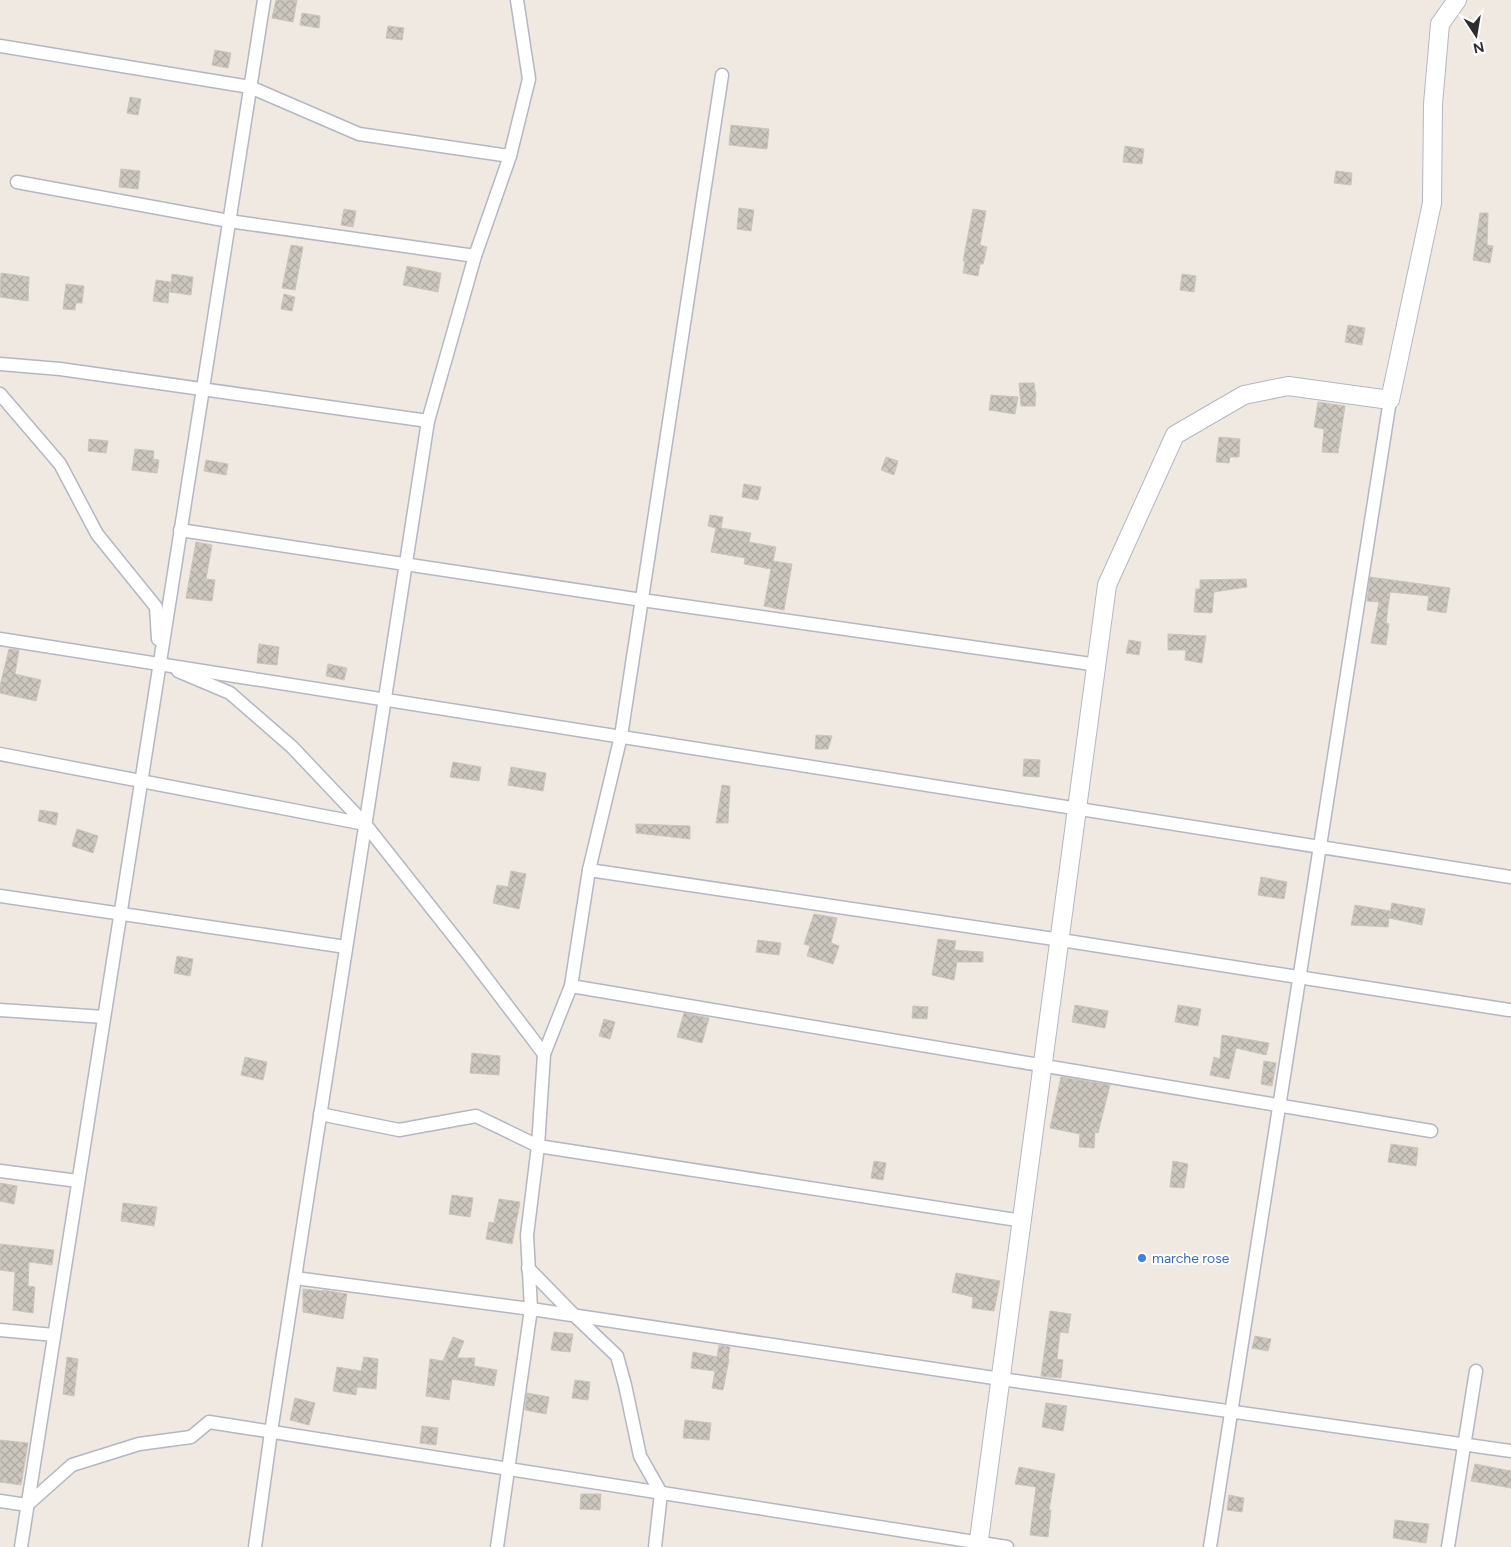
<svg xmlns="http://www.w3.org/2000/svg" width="1511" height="1547" font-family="Figtree,sans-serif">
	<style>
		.building { fill: url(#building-cross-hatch); stroke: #cbc5ba }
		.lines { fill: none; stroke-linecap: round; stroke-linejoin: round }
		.street-casing { stroke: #b4b7c1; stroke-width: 15 }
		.secondary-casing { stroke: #b4b7c1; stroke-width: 20 }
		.street { stroke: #fff; stroke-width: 12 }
		.secondary { stroke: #fff; stroke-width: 18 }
		.shop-dot { fill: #3f7fe0; stroke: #fff; stroke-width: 2 }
		.labels { text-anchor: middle; stroke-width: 4; stroke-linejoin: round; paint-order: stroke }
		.shop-label { font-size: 14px; fill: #366cbe; stroke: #fff; text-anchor: start }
	</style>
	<defs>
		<pattern id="building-cross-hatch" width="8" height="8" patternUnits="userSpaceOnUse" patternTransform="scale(1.25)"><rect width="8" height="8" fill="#cbc7bf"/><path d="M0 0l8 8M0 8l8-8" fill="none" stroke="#afaba4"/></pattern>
	</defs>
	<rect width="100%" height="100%" fill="#efe9e1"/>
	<g class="building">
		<path d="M276,0H297L293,22L272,18Z"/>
		<path d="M302,13L320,16L319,28L300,25Z"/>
		<path d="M388,26L404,28L402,40L386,38Z"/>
		<path d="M215,50L231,53L228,68L212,65Z"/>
		<path d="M130,97L141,99L138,115L127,113Z"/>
		<path d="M731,125L769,129L767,149L729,145Z"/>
		<path d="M1125,146L1144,149L1142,164L1123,162Z"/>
		<path d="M121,169L140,171L138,189L119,187Z"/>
		<path d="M1336,171L1352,173L1351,185L1334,183Z"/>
		<path d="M739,208L754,210L751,231L737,229Z"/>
		<path d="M344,209L356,211L353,227L341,225Z"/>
		<path d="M973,209L986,211L980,245L987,247L983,264H980L978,276L963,273L965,261H963Z"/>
		<path d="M1480,213H1488L1487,245L1493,246L1490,263L1473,260Z"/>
		<path d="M291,245L303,247L295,290L282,288Z"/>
		<path d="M407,266L441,273L438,292L403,285Z"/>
		<path d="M1,273L29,277L28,301L0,297Z"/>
		<path d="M172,274L193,277L191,295L170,292Z"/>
		<path d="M1182,274L1196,276L1194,292L1180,290Z"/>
		<path d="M156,280L170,282L168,303L153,301Z"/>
		<path d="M66,284L84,286L82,303H76L75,310L63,309Z"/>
		<path d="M284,294L295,297L292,311L281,309Z"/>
		<path d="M1348,325L1365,328L1362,345L1345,342Z"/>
		<path d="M1019,383H1034L1035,392H1036L1035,406H1021Z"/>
		<path d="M991,395L1018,397L1015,414L989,410Z"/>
		<path d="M1318,402L1345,406L1338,453L1322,452L1324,429L1314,427Z"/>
		<path d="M1219,437L1240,439L1239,457H1230L1229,463L1216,462Z"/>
		<path d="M89,439L108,441L106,453L88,451Z"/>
		<path d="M135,449L154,451L153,459L159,460L157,473L132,470Z"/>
		<path d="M886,457L898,461L894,475L881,470Z"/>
		<path d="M206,460L228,464L226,475L204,471Z"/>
		<path d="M744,484L761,487L758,500L742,497Z"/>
		<path d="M710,515L723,517L721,528L751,533L749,542L776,547L773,561L792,564L784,610L764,606L771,569L744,564L745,558L711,552L716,528L708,526Z"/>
		<path d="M196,542L212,545L206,579L215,580L212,601L186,598Z"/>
		<path d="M1370,577L1450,588L1446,613L1427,610L1429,596L1390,592L1386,623L1389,624L1386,645L1371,643L1379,602L1367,601Z"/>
		<path d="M1246,579L1247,587L1214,592L1212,613L1194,612L1196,589H1200V580Z"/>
		<path d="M1168,634L1206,636L1202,663L1185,660L1186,650H1168Z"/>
		<path d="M1129,640L1141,642L1139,655L1126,653Z"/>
		<path d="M259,644L279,647L277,665L257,663Z"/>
		<path d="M9,649L19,650L15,674L41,680L36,701L0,693V686Z"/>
		<path d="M328,664L347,668L344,680L326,676Z"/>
		<path d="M816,735L832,736L828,749H815Z"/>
		<path d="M1024,759L1040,760L1039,777L1023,776Z"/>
		<path d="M453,762L481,767L479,781L450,777Z"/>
		<path d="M511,767L546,773L543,791L508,785Z"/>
		<path d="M722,785L730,786L728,823H716Z"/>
		<path d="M40,810L58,813L56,825L38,821Z"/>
		<path d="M636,824L690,826V839L636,833Z"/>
		<path d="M77,829L98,836L93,853L72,846Z"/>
		<path d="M511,871L526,874L519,909L493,903L497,885L508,887Z"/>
		<path d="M1261,877L1287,882L1284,899L1258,895Z"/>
		<path d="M1392,903L1425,909L1422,925L1389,918L1388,927L1351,925L1355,905L1390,911V913Z"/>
		<path d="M814,914L837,918L831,943L839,946L833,964L807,956L810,946L804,944Z"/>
		<path d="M938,939L956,941L954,950L983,952V962H957L954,980L932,975Z"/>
		<path d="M758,940L781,943L779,955L756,952Z"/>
		<path d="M177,956L193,959L190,976L174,973Z"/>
		<path d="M1075,1005L1108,1011L1105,1028L1072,1022Z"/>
		<path d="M1178,1005L1201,1009L1198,1026L1175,1022Z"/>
		<path d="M913,1006L928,1007L927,1019L912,1018Z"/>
		<path d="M684,1013L709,1018L702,1043L677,1037Z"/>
		<path d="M604,1019L615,1022L610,1039L599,1036Z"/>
		<path d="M1222,1035L1269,1043L1266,1055L1236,1048L1229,1079L1210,1075L1214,1057L1220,1059Z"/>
		<path d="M472,1053L500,1056L499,1075L470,1073Z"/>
		<path d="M245,1057L267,1062L263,1080L241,1075Z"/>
		<path d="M1264,1061L1276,1063L1272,1086L1261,1084Z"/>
		<path d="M1061,1077L1110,1085L1098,1133L1095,1132L1094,1148L1079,1147L1080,1134L1050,1128Z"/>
		<path d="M1391,1144L1418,1148L1416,1166L1388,1162Z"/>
		<path d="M874,1161L886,1163L883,1180L871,1178Z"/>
		<path d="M1173,1161L1188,1164L1184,1188L1170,1187Z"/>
		<path d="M0,1183L17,1186L14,1204L0,1201Z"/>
		<path d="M452,1195L473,1198L470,1217L449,1214Z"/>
		<path d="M499,1199L520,1202L512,1244L486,1239L489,1222L494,1223Z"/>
		<path d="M123,1203L157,1207L154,1226L121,1221Z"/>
		<path d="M0,1244L54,1250L52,1265L29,1262L28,1286L35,1287L33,1313L13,1310L15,1272L0,1270Z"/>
		<path d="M956,1273L1000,1281L994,1311L972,1308L973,1297L952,1292Z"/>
		<path d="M303,1289L323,1291V1290L347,1294L343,1319L303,1312Z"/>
		<path d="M1050,1311L1071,1314L1068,1333L1060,1332L1057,1359L1063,1360L1061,1378L1041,1376Z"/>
		<path d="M554,1332L573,1334L570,1352L551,1350Z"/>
		<path d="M1255,1336L1271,1339L1268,1351L1252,1348Z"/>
		<path d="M453,1337L464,1341L457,1358H475L474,1366L497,1370L494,1386L452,1379L449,1400L426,1396L430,1359L443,1361Z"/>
		<path d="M719,1345L730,1347L728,1358L729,1359L723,1390L712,1388L715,1371L691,1368L693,1352L717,1357Z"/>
		<path d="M67,1357L78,1359L74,1396L63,1394Z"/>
		<path d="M364,1357L378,1359L376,1389L357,1387L356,1395L333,1391L337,1367L361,1371Z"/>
		<path d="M575,1380L590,1382L588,1400L572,1398Z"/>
		<path d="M527,1393L549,1397L546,1414L525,1410Z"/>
		<path d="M295,1398L315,1403L309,1425L290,1420Z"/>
		<path d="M1046,1403L1067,1406L1063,1431L1042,1427Z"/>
		<path d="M685,1420L711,1423L709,1440L683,1438Z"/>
		<path d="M422,1426L438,1428L436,1445L420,1443Z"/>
		<path d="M0,1440L28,1443L21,1485L0,1482Z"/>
		<path d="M1475,1464L1511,1471V1488L1471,1481Z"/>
		<path d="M1019,1467L1055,1474L1049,1510H1051L1048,1537L1030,1535L1036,1487L1015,1484Z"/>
		<path d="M581,1494H601L600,1510L580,1509Z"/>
		<path d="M1229,1495L1244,1498L1242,1512L1227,1510Z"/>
		<path d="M1395,1520L1429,1524L1426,1543L1393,1538Z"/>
	</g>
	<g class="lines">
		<g class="street-casing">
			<g id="street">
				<path d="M0,46L250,87L359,134L510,156"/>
				<path d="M17,182L229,221L475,256"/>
				<path d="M0,364L60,369L428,421"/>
				<path d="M0,394L60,464L97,534L156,607L158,639"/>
				<path d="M180,530L642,600L1098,665"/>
				<path d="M0,639L1511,877"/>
				<path d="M178,671L230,693L292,747L365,824L471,958L544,1054"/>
				<path d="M0,754L365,824"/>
				<path d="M589,870L1061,940L1509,1010"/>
				<path d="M0,896L346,947"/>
				<path d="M571,986L1431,1131"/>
				<path d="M0,1010L104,1017"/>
				<path d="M320,1114L399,1130L476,1116L538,1146L1023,1221"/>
				<path d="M0,1171L78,1181"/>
				<path d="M528,1268L574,1315L617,1356L625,1385L640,1456L661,1493L655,1547"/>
				<path d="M295,1278L531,1309L1001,1379L1511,1451"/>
				<path d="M0,1330L54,1335"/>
				<path d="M0,1501L27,1505L72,1465L139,1444L191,1437L209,1422L1007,1547"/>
				<path d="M21,1547L264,0"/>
				<path d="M255,1547L271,1432L428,421L475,256L510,156L529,79L517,0"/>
				<path d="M497,1547L531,1309L527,1235L538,1146L544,1054L571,986L589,870L621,736L722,75"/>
				<path d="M1210,1547L1390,400"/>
				<path d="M1448,1547L1476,1371"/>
			</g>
		</g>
		<g class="secondary-casing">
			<path id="secondary" d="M978,1547L1107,585L1175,435L1244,395L1288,386L1390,400L1432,203L1433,104L1440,24L1457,0"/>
		</g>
		<use href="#street" class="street"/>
		<use href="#secondary" class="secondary"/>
	</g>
	<circle class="shop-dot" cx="1142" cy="1258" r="5"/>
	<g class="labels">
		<g class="shop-label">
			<text x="1152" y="1263">marche rose</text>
		</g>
	</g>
	<g transform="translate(1476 35) rotate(168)" stroke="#ffffff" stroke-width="4" paint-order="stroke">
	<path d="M0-4L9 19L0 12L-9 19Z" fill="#2e2e2e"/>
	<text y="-8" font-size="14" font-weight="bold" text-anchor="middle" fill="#2e2e2e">N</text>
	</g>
</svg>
